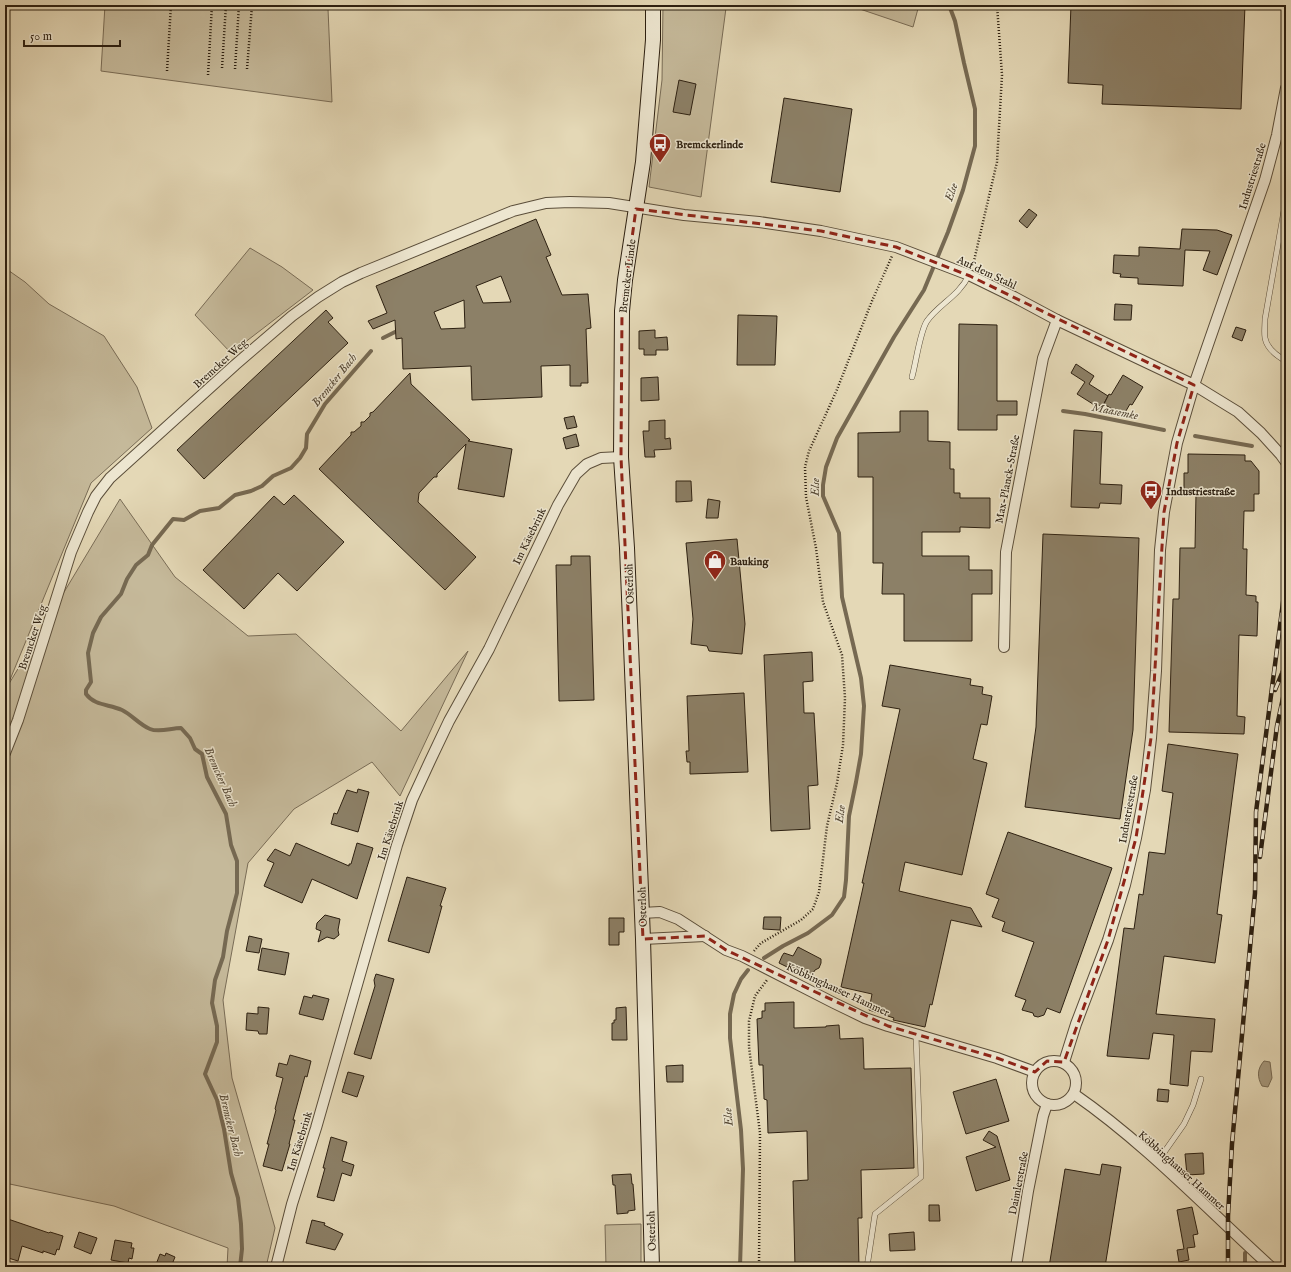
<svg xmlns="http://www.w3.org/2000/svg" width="1291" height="1272" font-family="'IM FELL English',serif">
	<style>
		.green { fill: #c5b99a; stroke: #796c56 }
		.water { fill: #a6997e; stroke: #766952 }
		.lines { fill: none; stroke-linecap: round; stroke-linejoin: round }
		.stream { stroke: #766952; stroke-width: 4 }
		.building { fill: #8c8067; stroke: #2d2011; fill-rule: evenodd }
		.lane-casing { stroke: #5b4e3a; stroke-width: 6 }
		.street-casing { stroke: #5b4e3a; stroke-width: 12 }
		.secondary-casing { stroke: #2d2011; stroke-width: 16 }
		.path { stroke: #2d2011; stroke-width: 2.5; stroke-dasharray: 1 2; stroke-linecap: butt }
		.lane { stroke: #ede6d0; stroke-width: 5 }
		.street { stroke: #ede6d0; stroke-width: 10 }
		.secondary { stroke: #ede6d0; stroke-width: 14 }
		.rail-casing { stroke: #2d2011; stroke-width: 4.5 }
		.rail { stroke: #ede6d0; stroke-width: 3; stroke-dasharray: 9; stroke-linecap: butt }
		.marked { fill: none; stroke: #8f2418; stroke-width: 3; stroke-dasharray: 8 5; stroke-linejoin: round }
		.labels { text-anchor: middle; stroke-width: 3; stroke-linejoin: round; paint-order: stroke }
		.poi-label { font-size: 11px; font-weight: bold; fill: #2d2011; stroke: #ede6d0; text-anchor: start }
		.street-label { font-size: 11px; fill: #2d2011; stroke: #ede6d0 }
		.water-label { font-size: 12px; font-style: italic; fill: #574a37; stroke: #ede6d0 }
	</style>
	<rect width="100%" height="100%" fill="#e4d8b6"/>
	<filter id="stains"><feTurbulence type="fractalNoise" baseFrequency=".005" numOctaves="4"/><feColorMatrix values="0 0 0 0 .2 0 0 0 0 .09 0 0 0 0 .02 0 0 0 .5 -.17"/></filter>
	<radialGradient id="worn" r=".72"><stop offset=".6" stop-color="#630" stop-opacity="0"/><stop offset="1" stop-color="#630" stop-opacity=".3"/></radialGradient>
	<g class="green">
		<path d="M105,5H329L328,9L332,102L101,71Z"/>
		<path d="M663,5H733L726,8L701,197L649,187L662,80Z"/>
		<path d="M848,5H919L913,27Z"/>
		<path d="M250,248L282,267L313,290L231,353L195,315Z"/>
		<path d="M5,268L25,282L49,304L104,336L137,387L152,428L91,483L7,687L120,499L175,577L248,636L296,634L401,731L468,651L400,796L372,762L294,809L248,863L223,1000L232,1078L275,1228L266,1267H227L228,1248L114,1206L5,1183Z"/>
		<path d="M641,1224V1267H606L605,1225Z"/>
	</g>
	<path class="water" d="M1264,1061L1270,1062L1272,1078L1268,1087L1262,1086C1257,1077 1257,1069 1264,1061Z"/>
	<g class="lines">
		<g class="stream">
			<path d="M383,338L399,330"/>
			<path d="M1063,411L1085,414L1164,430"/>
			<path d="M1195,436L1252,446"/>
			<path d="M764,958L783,946L808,933L832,915L844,897L846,880L849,816L856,782L861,754L864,706L861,678L842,597L839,533L823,496V485L826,467L837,438L894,337L924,290L948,232L963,190L975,146V109L964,63L955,21L949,5"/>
			<path d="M1245,1253V1267"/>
			<path d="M240,1267L242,1249L241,1224L238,1198L231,1173L224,1129L217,1100L205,1074L217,1042V1026L212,1003L215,980L223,957L227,931L237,893V861L231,845L226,814L207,777L202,754L195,749L190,738L181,728C171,728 159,733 150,729C140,725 132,715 122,710C109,704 95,706 86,694V690L91,682L88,653L93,633L101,617L121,594L127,579L136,565L148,555L152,545L173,519L184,520L200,511L219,508L235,495L251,491L262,486L273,476L291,468L300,458L306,448L307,434L325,404L371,351"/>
			<path d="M740,1267L743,1169L741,1130L730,1038V1014L734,994L741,979L748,970"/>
		</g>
	</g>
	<g class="building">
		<path d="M1071,5H1245L1241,109L1102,104L1103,85L1068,83Z"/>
		<path d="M679,80L696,84L690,115L673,112Z"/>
		<path d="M784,98L852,109L840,192L771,182Z"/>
		<path d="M1029,209L1037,215L1027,228L1019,221Z"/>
		<path d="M536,219L551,255L546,257L562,295L588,294L591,328L586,329L588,383H581V386H570V365L541,366L542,397L472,400L471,366L403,369L402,338L396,339L395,320L373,329L368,321L387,313L376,286ZM501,276L511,302L483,303L476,286ZM464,300L465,328L441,329L434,312Z"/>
		<path d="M1182,229L1217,230L1232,235L1217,275L1203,270L1210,251L1185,250L1183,286L1138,284V278L1120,277L1121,274L1113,273L1114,255L1139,256V247L1180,249Z"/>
		<path d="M1115,304L1132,305L1131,320H1114Z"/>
		<path d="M326,310L333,318L328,322L348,343L204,479L177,450Z"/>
		<path d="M738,315L777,316L775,365H737Z"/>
		<path d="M959,324L997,325V401H1017V415H997V430H958Z"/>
		<path d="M1236,327L1246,330L1242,341L1232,337Z"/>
		<path d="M655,330V338L667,337L668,350H656V355H644V349H639V331Z"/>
		<path d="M1076,364L1094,376L1089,384L1108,396L1102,407L1097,404L1096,406L1077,394L1085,382L1071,373Z"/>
		<path d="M410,373L411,384L470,440L468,441L512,449L504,497L458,489L466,444L437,474V477H434L419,493L418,502L476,557L445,590L319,469L351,435V432H354L361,426V422H364L370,416V413L373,412Z"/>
		<path d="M1123,375L1143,387L1132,405L1130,404L1123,416L1104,404L1109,394L1111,395Z"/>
		<path d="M658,377L659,400L641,401V378Z"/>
		<path d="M900,411H928V441L950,442V469H954V493H960V498H990V528L960,527V532H922V556H969V570H992V594H972V641H904V594H882L883,563H873V477H858V433L900,432Z"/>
		<path d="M574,416L577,427L567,429L564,418Z"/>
		<path d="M665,420V439L670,438L671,449L654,450L655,457H645L643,431H649V421Z"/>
		<path d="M1074,430L1102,432L1100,484L1122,485L1121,504L1100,503L1099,508L1071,507Z"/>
		<path d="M576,434L579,446L566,449L563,438Z"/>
		<path d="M1188,454L1245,455V461H1251L1259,471V494H1254V511H1244L1243,549H1247L1246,595L1256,596V602H1258L1257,636L1239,635L1237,716L1245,717L1244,734L1169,732L1173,599H1179L1180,548H1195L1196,493H1184V473H1188Z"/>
		<path d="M676,481H691L692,501L676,502Z"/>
		<path d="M294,495L344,542L297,591L278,573L244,609L203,570L274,496L284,505Z"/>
		<path d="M708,499L720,501L718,518H706Z"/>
		<path d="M1043,534L1139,538L1133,730L1120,819L1025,807L1036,727Z"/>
		<path d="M737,539L745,624L742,654L709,651L707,646L691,644L693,619L686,543Z"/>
		<path d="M571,556H590L594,700L559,701L556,565H571Z"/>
		<path d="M812,652L813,681L803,682L804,713H814L818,785L808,786L810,829L771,831L764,655Z"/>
		<path d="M890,665L971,679L970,685L983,687L982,694L992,696L987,725L981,724L973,759L987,763L962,875L905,862L899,891L971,908L982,927L951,920L932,1005L930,1004L925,1027L893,1020L894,1018L869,1010L872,994L841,987L864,883H862L900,709L882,706Z"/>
		<path d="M744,693L748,772L690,774V762H687L686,751H689L687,696Z"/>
		<path d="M1168,744L1238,754L1217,914L1222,915L1215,963L1164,956L1156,1014L1215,1019L1212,1052L1191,1051L1188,1086L1170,1084L1174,1035L1153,1033L1149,1059L1107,1056L1124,928L1134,929L1139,894L1143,895L1149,852L1165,854L1173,793L1162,791Z"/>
		<path d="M358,789L369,792L358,832L331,824L334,813L337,814L347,790L357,793Z"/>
		<path d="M1008,832L1112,868L1060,1013L1047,1008L1044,1015L1038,1017L1034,1016L1033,1013L1022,1010L1026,1000L1015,996L1034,942L1002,931L1005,922L992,917L999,899L986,894Z"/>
		<path d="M296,843L349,866V864H351L357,843L373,848L357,899L312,879L302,903L264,886L274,863L267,860L275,849L290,856Z"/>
		<path d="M407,877L446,888L440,906H442L429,953L388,941Z"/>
		<path d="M325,915L340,919L338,930L339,935L334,939L327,937L318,942L321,931L316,929L317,923Z"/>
		<path d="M764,917H781L780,930L763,929Z"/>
		<path d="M609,918H624V932H619V945H609Z"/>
		<path d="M249,936L262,939L259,953L246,951Z"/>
		<path d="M798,947L821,959V963L819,968L815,970L810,978L779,963L782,956L784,953L793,956Z"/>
		<path d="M262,948L289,953L285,975L258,970Z"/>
		<path d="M376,974L394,979L371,1059L354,1054L375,986L374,980Z"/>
		<path d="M313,995L329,999L323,1020L299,1014L304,996L312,998Z"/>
		<path d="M794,1002V1028L826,1027V1026L839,1025L840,1039L863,1038L864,1069L911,1068L914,1168L861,1170L862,1218H858L859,1267H795L793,1181L808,1180L807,1131L768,1133L767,1100L764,1099L763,1065H759L757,1019L762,1018V1011H765V1003Z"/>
		<path d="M258,1007L269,1008L267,1034H259L258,1031L246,1030L247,1013L258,1014Z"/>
		<path d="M626,1007L627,1040H612V1023H614V1020H616V1008Z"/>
		<path d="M290,1055L311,1061L307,1077L305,1076L293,1120H295L289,1144H290L282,1171L263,1166L269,1144H267L276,1110L275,1109L283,1078L276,1076L279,1063L287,1065Z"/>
		<path d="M683,1065V1082H667L666,1066Z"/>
		<path d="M348,1072L364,1076L357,1097L342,1092Z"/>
		<path d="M996,1079L1009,1121L966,1134L953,1092Z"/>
		<path d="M1158,1089L1169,1090L1168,1102L1157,1101Z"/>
		<path d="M989,1131L997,1136L1010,1180L976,1191L966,1157L996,1147L983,1140Z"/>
		<path d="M331,1137L347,1142L342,1161L354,1165L351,1176L342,1173L334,1201L317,1197L325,1168H323Z"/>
		<path d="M1203,1153L1204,1174L1187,1175L1185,1154Z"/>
		<path d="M1102,1164L1121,1167L1105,1267H1049L1065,1169L1100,1175Z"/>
		<path d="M631,1174L632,1184H633L635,1210L628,1211V1213L617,1214L615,1185H613L612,1175Z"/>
		<path d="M929,1205H939L940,1221H929Z"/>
		<path d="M1192,1207L1198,1234L1193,1235L1195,1247L1187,1248L1189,1260L1179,1262L1177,1250L1184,1249L1177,1210Z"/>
		<path d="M5,1218L49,1233L50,1232L63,1236L59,1250L57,1249L55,1255L43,1251V1253L22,1246L18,1261L5,1257Z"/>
		<path d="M312,1220L325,1223L324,1225L343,1234L335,1250L306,1243Z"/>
		<path d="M79,1232L97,1238L91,1254L74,1247Z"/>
		<path d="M914,1232L915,1250L890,1251L889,1234Z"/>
		<path d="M115,1240L132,1243L131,1248H134L132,1259L129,1258L128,1263L111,1260Z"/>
		<path d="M166,1253L175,1257L171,1267H155L160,1254L165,1256Z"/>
	</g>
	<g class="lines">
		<g class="lane-casing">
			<g id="lane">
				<path d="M1286,199L1265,319C1265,325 1264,332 1265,338C1267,349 1277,356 1286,361"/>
				<path d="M912,377C916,363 920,331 927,321C939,304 959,296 969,275"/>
				<path d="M1158,1161L1184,1124L1193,1105L1201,1079"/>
				<path d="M5,1264L13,1267"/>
				<path d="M74,1267L77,1266L87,1267"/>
				<path d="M867,1267L875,1214L921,1177L916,1035"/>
			</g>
		</g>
		<g class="street-casing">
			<g id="street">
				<path d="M1004,647L1006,552L1043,358L1057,320"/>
				<path d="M5,753L18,720L71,552L88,512L96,496L110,478L235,365L292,316L318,297L342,282L361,273L513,211L546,203L570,202L609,203L684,215L759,222L821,231L896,247L969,275L1014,297L1057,320L1194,385L1238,412L1261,433L1281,455L1286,462"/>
				<path d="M642,913L660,912L678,919L726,950L742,956L834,1003L865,1018L888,1026L997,1058L1035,1072"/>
				<path d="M643,939L705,936"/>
				<circle cx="1054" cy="1083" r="22"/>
				<path d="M1064,1062L1076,1024L1108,940L1125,885L1136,838L1145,790L1151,738L1156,671L1160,550L1164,512L1177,443L1194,385L1265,180L1277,135L1286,88"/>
				<path d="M1074,1094C1146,1144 1206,1208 1271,1267"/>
				<path d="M276,1267L292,1204L316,1128L397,845L412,800L430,761L449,721L489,649L558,505L576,474L587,464L601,458L621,457"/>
				<path d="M1016,1267L1028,1191L1043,1116L1047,1104"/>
			</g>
		</g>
		<g class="secondary-casing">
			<path id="secondary" d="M652,1267L643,939L627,548L621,457L622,311L625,280L643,162L653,40V5"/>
		</g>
		<g class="path">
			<path d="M218,5L286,7"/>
			<path d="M222,68L226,5"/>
			<path d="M235,69L239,5"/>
			<path d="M247,69L252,6"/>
			<path d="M167,71L171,5"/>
			<path d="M208,75L212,5"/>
			<path d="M973,265L997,162L1002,75L997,5"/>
			<path d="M754,951L761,943L801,920L813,909L819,892L827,826L837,783L843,745L845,698L842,655L823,602L816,548L806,497L805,467L809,451L836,392L872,301L892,256"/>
			<path d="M759,1267L760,1133L749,1047V1021L755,996L767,980"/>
		</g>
		<use href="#lane" class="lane"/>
		<use href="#street" class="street"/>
		<use href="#secondary" class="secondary"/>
		<g class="rail-casing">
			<g id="rail">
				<path d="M1275,690L1286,664"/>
				<path d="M1260,857L1277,726L1286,684"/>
				<path d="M1228,1267V1216L1232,1144L1255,893L1256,812L1286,579"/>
			</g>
		</g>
		<use href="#rail" class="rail"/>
	</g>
	<path class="marked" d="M636,209L821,231L896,247L970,276L1194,385L1177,443L1164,512L1151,738L1136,838L1108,940L1064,1062L1047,1061L1035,1072L997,1058L888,1026L726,950L705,936L643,939L621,457L622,311Z"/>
	<defs>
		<g id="bus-pin" transform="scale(1.15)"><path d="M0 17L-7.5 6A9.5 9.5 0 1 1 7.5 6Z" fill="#8f2418" stroke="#ede6d0"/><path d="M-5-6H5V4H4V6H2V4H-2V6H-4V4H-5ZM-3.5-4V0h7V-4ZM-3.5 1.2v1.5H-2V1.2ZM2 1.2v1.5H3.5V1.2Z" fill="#fff"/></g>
		<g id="shop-pin" transform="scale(1.15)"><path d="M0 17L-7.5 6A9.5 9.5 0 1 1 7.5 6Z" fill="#8f2418" stroke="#ede6d0"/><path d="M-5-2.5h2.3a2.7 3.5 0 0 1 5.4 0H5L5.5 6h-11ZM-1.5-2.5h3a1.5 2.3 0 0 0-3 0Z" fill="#fff"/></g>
	</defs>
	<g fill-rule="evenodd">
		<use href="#bus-pin" x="660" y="144"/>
		<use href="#bus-pin" x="1151" y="491"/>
		<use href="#shop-pin" x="715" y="561"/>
	</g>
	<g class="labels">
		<g class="poi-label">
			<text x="676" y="148">Bremckerlinde</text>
			<text x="1166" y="495">Industriestraße</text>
			<text x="730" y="565">Bauking</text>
		</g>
		<g class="street-label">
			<text transform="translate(1252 176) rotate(-73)" y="4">Industriestraße</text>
			<text transform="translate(987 272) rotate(25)" y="4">Auf dem Stahl</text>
			<text transform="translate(627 276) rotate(-83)" y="4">Bremcker Linde</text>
			<text transform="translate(220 363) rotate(-42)" y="4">Bremcker Weg</text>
			<text transform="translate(1007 479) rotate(-79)" y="4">Max-Planck-Straße</text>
			<text transform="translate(529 536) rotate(-64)" y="4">Im Käsebrink</text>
			<text transform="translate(629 584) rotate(-92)" y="4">Osterloh</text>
			<text transform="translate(32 637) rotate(-72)" y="4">Bremcker Weg</text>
			<text transform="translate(1128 809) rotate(-80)" y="4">Industriestraße</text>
			<text transform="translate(390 830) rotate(-72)" y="4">Im Käsebrink</text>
			<text transform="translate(642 907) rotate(-92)" y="4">Osterloh</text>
			<text transform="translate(838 989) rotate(25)" y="4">Köbbinghauser Hammer</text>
			<text transform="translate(299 1141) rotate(-73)" y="4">Im Käsebrink</text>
			<text transform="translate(1182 1170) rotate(42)" y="4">Köbbinghauser Hammer</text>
			<text transform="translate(1018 1183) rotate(-79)" y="4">Daimlerstraße</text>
			<text transform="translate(651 1231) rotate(-92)" y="4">Osterloh</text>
		</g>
		<g class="water-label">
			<text transform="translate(951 192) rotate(-70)" y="4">Else</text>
			<text transform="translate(334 380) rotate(-51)" y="4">Bremcker Bach</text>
			<text transform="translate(1115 411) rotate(11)" y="4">Maasemke</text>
			<text transform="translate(815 487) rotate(-89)" y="4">Else</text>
			<text transform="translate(221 777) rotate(66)" y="4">Bremcker Bach</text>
			<text transform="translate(840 814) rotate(-83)" y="4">Else</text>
			<text transform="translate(728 1117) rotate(-95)" y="4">Else</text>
			<text transform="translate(231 1125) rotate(76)" y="4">Bremcker Bach</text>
		</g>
	</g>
	<rect width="1291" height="1272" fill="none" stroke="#e4d8b6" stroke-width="20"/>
	<rect x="6" y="6" width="1279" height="1260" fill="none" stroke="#2d2011" stroke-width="2"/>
	<rect x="10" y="10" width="1271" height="1252" fill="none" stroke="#2d2011"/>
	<path d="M24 40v6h96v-6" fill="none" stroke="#2d2011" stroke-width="2"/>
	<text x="30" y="40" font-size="12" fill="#2d2011" stroke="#ede6d0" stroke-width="3" paint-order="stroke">50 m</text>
	<rect width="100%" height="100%" filter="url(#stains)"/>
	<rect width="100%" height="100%" fill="url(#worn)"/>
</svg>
